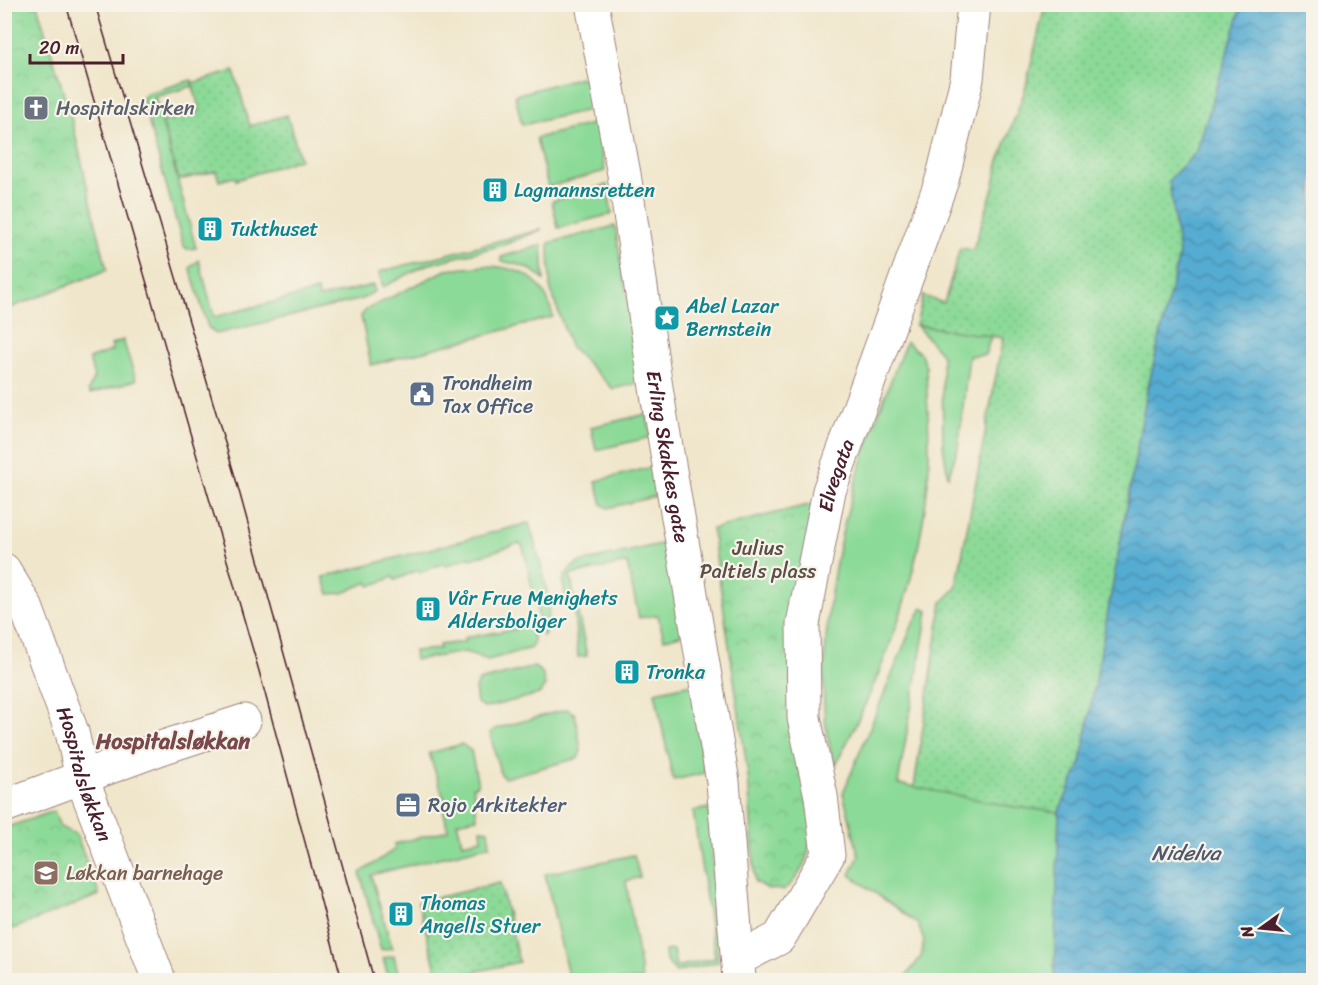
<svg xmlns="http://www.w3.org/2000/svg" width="1318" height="985" font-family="Sriracha,sans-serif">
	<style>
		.grass { fill: #8cda98; stroke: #6b7c62; stroke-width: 1.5 }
		.park { fill: url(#park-crowns); stroke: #6b7c62; stroke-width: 1.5 }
		.garden { fill: url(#garden-dots); stroke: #6b7c62; stroke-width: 1.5 }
		.water { fill: url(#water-waves); stroke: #50667e; stroke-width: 1.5 }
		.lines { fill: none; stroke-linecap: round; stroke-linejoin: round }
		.minor-casing { stroke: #9d827b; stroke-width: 35 }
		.minor { stroke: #fff; stroke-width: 33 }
		.tram { stroke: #4a1f2b; stroke-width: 1.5 }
		.labels { text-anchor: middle; stroke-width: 4.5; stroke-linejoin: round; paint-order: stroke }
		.worship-label { font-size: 20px; fill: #5b616d; stroke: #f7f3e8; text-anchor: start }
		.culture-label { font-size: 20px; fill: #0d838f; stroke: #f7f3e8; text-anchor: start }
		.service-label { font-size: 20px; fill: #4e5e75; stroke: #f7f3e8; text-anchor: start }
		.street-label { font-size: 20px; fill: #4a1f2b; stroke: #f7f3e8 }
		.park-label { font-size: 20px; fill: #5a4e46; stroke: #f7f3e8 }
		.education-label { font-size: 20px; fill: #785e54; stroke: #f7f3e8; text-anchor: start }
		.water-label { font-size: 21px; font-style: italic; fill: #4e576e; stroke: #f7f3e8 }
		.quarter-label { font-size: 22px; font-weight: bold; fill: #78484e; stroke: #f7f3e8 }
	</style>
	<defs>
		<pattern id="park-crowns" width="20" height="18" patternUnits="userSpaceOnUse" patternTransform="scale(1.5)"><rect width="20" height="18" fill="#8cda98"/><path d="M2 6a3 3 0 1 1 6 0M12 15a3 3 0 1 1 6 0" fill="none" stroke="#7abb83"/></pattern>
		<pattern id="garden-dots" width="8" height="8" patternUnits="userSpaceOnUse" patternTransform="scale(1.5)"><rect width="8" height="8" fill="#8cda98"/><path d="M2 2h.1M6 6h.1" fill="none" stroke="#7abb83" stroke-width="1.8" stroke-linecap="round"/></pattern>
		<pattern id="water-waves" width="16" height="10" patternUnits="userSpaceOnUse" patternTransform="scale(1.5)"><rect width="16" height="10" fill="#55acd2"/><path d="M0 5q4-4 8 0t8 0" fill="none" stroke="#488bab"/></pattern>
	</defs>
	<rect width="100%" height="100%" fill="#f7f3e8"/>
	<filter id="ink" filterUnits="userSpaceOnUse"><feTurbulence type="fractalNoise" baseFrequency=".0167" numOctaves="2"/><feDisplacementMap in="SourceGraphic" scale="12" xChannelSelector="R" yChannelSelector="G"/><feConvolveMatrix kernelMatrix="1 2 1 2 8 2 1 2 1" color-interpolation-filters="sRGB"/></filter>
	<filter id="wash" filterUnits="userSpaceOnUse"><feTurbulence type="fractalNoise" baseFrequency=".008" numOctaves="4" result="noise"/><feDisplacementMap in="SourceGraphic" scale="24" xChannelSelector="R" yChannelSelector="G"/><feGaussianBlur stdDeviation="1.35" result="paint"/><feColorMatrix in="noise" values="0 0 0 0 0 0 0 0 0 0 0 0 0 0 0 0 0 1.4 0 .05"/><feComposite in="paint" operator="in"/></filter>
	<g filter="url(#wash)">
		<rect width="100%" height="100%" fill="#f0e6cb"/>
		<g class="grass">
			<path d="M580,77L589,83L593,109L522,125L515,95Z"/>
			<path d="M192,80L193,86L155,97L196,248L187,249L183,245L142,99L148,93Z"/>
			<path d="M596,123L605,171L548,187L536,138Z"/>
			<path d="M607,185L612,214L558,228L552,201Z"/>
			<path d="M615,226L642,382L613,389L570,346L550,287L549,243Z"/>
			<path d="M543,229L506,244L426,265L383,287L379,272Z"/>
			<path d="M542,245L544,280C532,267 518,264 501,261V257Z"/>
			<path d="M199,260L214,317L317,291L319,298L373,285L375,291L362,299L216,334L208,327L190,268Z"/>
			<path d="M486,266C524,267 545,280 553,317L371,365L361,316L367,309L446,270Z"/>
			<path d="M916,325L991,336L985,355L969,356L958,448L948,477L943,445L942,355Z"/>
			<path d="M123,340L136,380L90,394L88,391L94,377L89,359L113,350L111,345Z"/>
			<path d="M906,342L921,354L926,367C927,405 931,444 928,481C919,583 882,676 835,766C820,716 823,690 826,640C834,530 866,442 906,342Z"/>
			<path d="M647,414L651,437L596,450L591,427Z"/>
			<path d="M656,466L661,495L608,508L602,504L596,481Z"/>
			<path d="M529,523C536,548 559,615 543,636L523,547L519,543L471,559L470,556L446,566L444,563L420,573L418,570L395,580L393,577L370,586L368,582L343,593L329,594L323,577Z"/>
			<path d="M669,542L684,634L664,639L658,615L639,618L627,563L570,575L587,656L578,657L574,610H569C564,588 556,577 578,563Z"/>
			<path d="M922,608L928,611L898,784L1059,812L1054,980H903L921,957L924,941L918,924L850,875L859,856L843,793L912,626Z"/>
			<path d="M529,621L534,642L531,648L488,660L465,652L415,660L414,651L439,649V645L464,642V638L515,629V625Z"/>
			<path d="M534,667L542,672L545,686L539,694L485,708L477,703L475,688L479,681Z"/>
			<path d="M692,684L705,773L673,780L655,692Z"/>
			<path d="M567,709L575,714L581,751L578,758L504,778L500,773L490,733L495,729Z"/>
			<path d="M462,744L471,751L478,785L473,786L477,818L457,822L462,843L482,839L481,829L488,830L490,845L371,875L392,948L381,950L360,873L395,849L394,844L448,830L442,804L445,802L429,753Z"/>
			<path d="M710,808L718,962L676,972L666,961L665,951L673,950L676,967L715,958L693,811Z"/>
			<path d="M634,855L640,877L626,881L642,980H569L545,874Z"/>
			<path d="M394,956L400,980H389L383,958Z"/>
		</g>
		<g class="park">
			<path d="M20,5H37L72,121L107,270L5,310V15Z"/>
			<path d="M812,504L813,821C811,848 806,873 784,890L768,889L755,882L748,775L712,529Z"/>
			<path d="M54,811L60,827L76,834L89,868L86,870L89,878L93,876L99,895L5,932V828Z"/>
		</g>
		<g class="garden">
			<path d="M1045,5H1242L1197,151L1169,180L1179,255L1147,392L1081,763L1059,812L1014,807L914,787L942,602L956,588L1003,338L916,325L923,296L944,303L960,248L973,250L994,185L998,164L1025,90Z"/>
			<path d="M234,71L250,126L287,115L300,159L236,180L234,177L219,181L216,171L179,180L162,122L200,111L192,83Z"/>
			<path d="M500,883L519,962L439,980L418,902Z"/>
		</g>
		<path class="water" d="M1242,5H1313V980H1054L1059,812L1081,763L1147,392L1179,255L1169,180L1197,151Z"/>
	</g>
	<g filter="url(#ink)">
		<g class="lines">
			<g class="minor-casing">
				<g id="minor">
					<path id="s1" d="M592,4L624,174L657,394L723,782L739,978"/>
					<path id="s2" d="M4,570L26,607L72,732L82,778L159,980"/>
					<path d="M4,806L164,747L244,721"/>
					<path id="s3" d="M738,959L779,938L828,855L821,796L804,718L803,624L829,491L942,180L967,79L974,4"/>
				</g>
			</g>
			<use href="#minor" class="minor"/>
			<g class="tram">
				<path d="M66,4L259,671L342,980"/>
				<path d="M95,4L236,480L374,980"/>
			</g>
		</g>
	</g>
	<defs>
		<g id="church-square" transform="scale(1.35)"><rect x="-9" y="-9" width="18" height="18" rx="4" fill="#6b7280" stroke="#f7f3e8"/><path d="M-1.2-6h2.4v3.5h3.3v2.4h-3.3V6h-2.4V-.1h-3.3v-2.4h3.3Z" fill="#fff"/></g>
		<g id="building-square" transform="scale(1.35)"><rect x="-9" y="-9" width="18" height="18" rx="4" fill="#0f9aa8" stroke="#f7f3e8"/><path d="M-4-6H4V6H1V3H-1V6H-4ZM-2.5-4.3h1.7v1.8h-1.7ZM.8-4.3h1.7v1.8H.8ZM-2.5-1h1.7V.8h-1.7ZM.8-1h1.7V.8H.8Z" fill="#fff"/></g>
		<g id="sight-square" transform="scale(1.35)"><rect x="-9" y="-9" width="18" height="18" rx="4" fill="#0f9aa8" stroke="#f7f3e8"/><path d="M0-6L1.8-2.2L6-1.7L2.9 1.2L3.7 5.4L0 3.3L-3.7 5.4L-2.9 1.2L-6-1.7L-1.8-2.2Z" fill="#fff"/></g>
		<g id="civic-square" transform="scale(1.35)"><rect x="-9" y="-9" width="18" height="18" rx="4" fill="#5c6f8a" stroke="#f7f3e8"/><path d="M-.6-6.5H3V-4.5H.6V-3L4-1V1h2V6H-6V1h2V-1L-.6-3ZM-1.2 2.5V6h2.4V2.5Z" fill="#fff"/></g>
		<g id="office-square" transform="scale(1.35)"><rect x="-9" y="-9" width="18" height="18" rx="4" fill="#5c6f8a" stroke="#f7f3e8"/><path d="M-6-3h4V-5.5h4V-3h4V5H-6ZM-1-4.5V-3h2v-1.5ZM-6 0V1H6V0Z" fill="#fff"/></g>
		<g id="school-square" transform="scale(1.35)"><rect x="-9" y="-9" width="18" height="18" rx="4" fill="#8d6e63" stroke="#f7f3e8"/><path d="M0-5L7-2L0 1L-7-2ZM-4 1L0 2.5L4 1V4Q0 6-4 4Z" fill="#fff"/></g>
	</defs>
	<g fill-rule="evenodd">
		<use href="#church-square" x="36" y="108"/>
		<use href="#building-square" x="495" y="190"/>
		<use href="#building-square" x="210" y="229"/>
		<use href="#sight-square" x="667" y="318"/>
		<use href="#civic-square" x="422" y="394"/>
		<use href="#building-square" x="428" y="609"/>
		<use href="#building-square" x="627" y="672"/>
		<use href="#office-square" x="408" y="805"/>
		<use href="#school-square" x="46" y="873"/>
		<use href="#building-square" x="401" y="914"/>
	</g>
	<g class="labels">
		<g class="worship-label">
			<text x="56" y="115">Hospitalskirken</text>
		</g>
		<g class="culture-label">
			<text x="514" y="197">Lagmannsretten</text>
			<text x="230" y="236">Tukthuset</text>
			<text x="686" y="313">Abel Lazar<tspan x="686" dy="23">Bernstein</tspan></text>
			<text x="448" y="605">Vår Frue Menighets<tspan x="448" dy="23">Aldersboliger</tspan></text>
			<text x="646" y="679">Tronka</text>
			<text x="420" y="910">Thomas<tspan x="420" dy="23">Angells Stuer</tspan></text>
		</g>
		<g class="service-label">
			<text x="442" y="390">Trondheim<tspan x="442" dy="23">Tax Office</tspan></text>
			<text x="428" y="812">Rojo Arkitekter</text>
		</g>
		<g class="street-label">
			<text dy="7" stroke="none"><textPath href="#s1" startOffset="459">Erling Skakkes gate</textPath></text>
			<text dy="7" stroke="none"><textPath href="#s3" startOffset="528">Elvegata</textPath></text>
			<text dy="7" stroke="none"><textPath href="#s2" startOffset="220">Hospitalsløkkan</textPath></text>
		</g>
		<g class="park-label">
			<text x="758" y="555">Julius<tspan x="758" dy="23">Paltiels plass</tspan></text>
		</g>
		<g class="education-label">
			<text x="66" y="880">Løkkan barnehage</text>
		</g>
		<g class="water-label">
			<text x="1186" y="860">Nidelva</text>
		</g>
		<g class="quarter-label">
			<text x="173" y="749">Hospitalsløkkan</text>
		</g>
	</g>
	<rect width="1318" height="985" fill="none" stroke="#f7f3e8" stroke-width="24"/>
	<g transform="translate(1261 928) rotate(255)" stroke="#f7f3e8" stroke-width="4.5" paint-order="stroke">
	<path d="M0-4.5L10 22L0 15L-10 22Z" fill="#4a1f2b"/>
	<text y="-9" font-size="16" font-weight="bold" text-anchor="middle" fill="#4a1f2b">N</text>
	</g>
	<path d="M30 54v9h93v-9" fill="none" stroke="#4a1f2b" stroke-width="3"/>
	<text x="39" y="54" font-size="18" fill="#4a1f2b" stroke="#f7f3e8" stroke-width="4.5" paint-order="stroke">20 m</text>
</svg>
